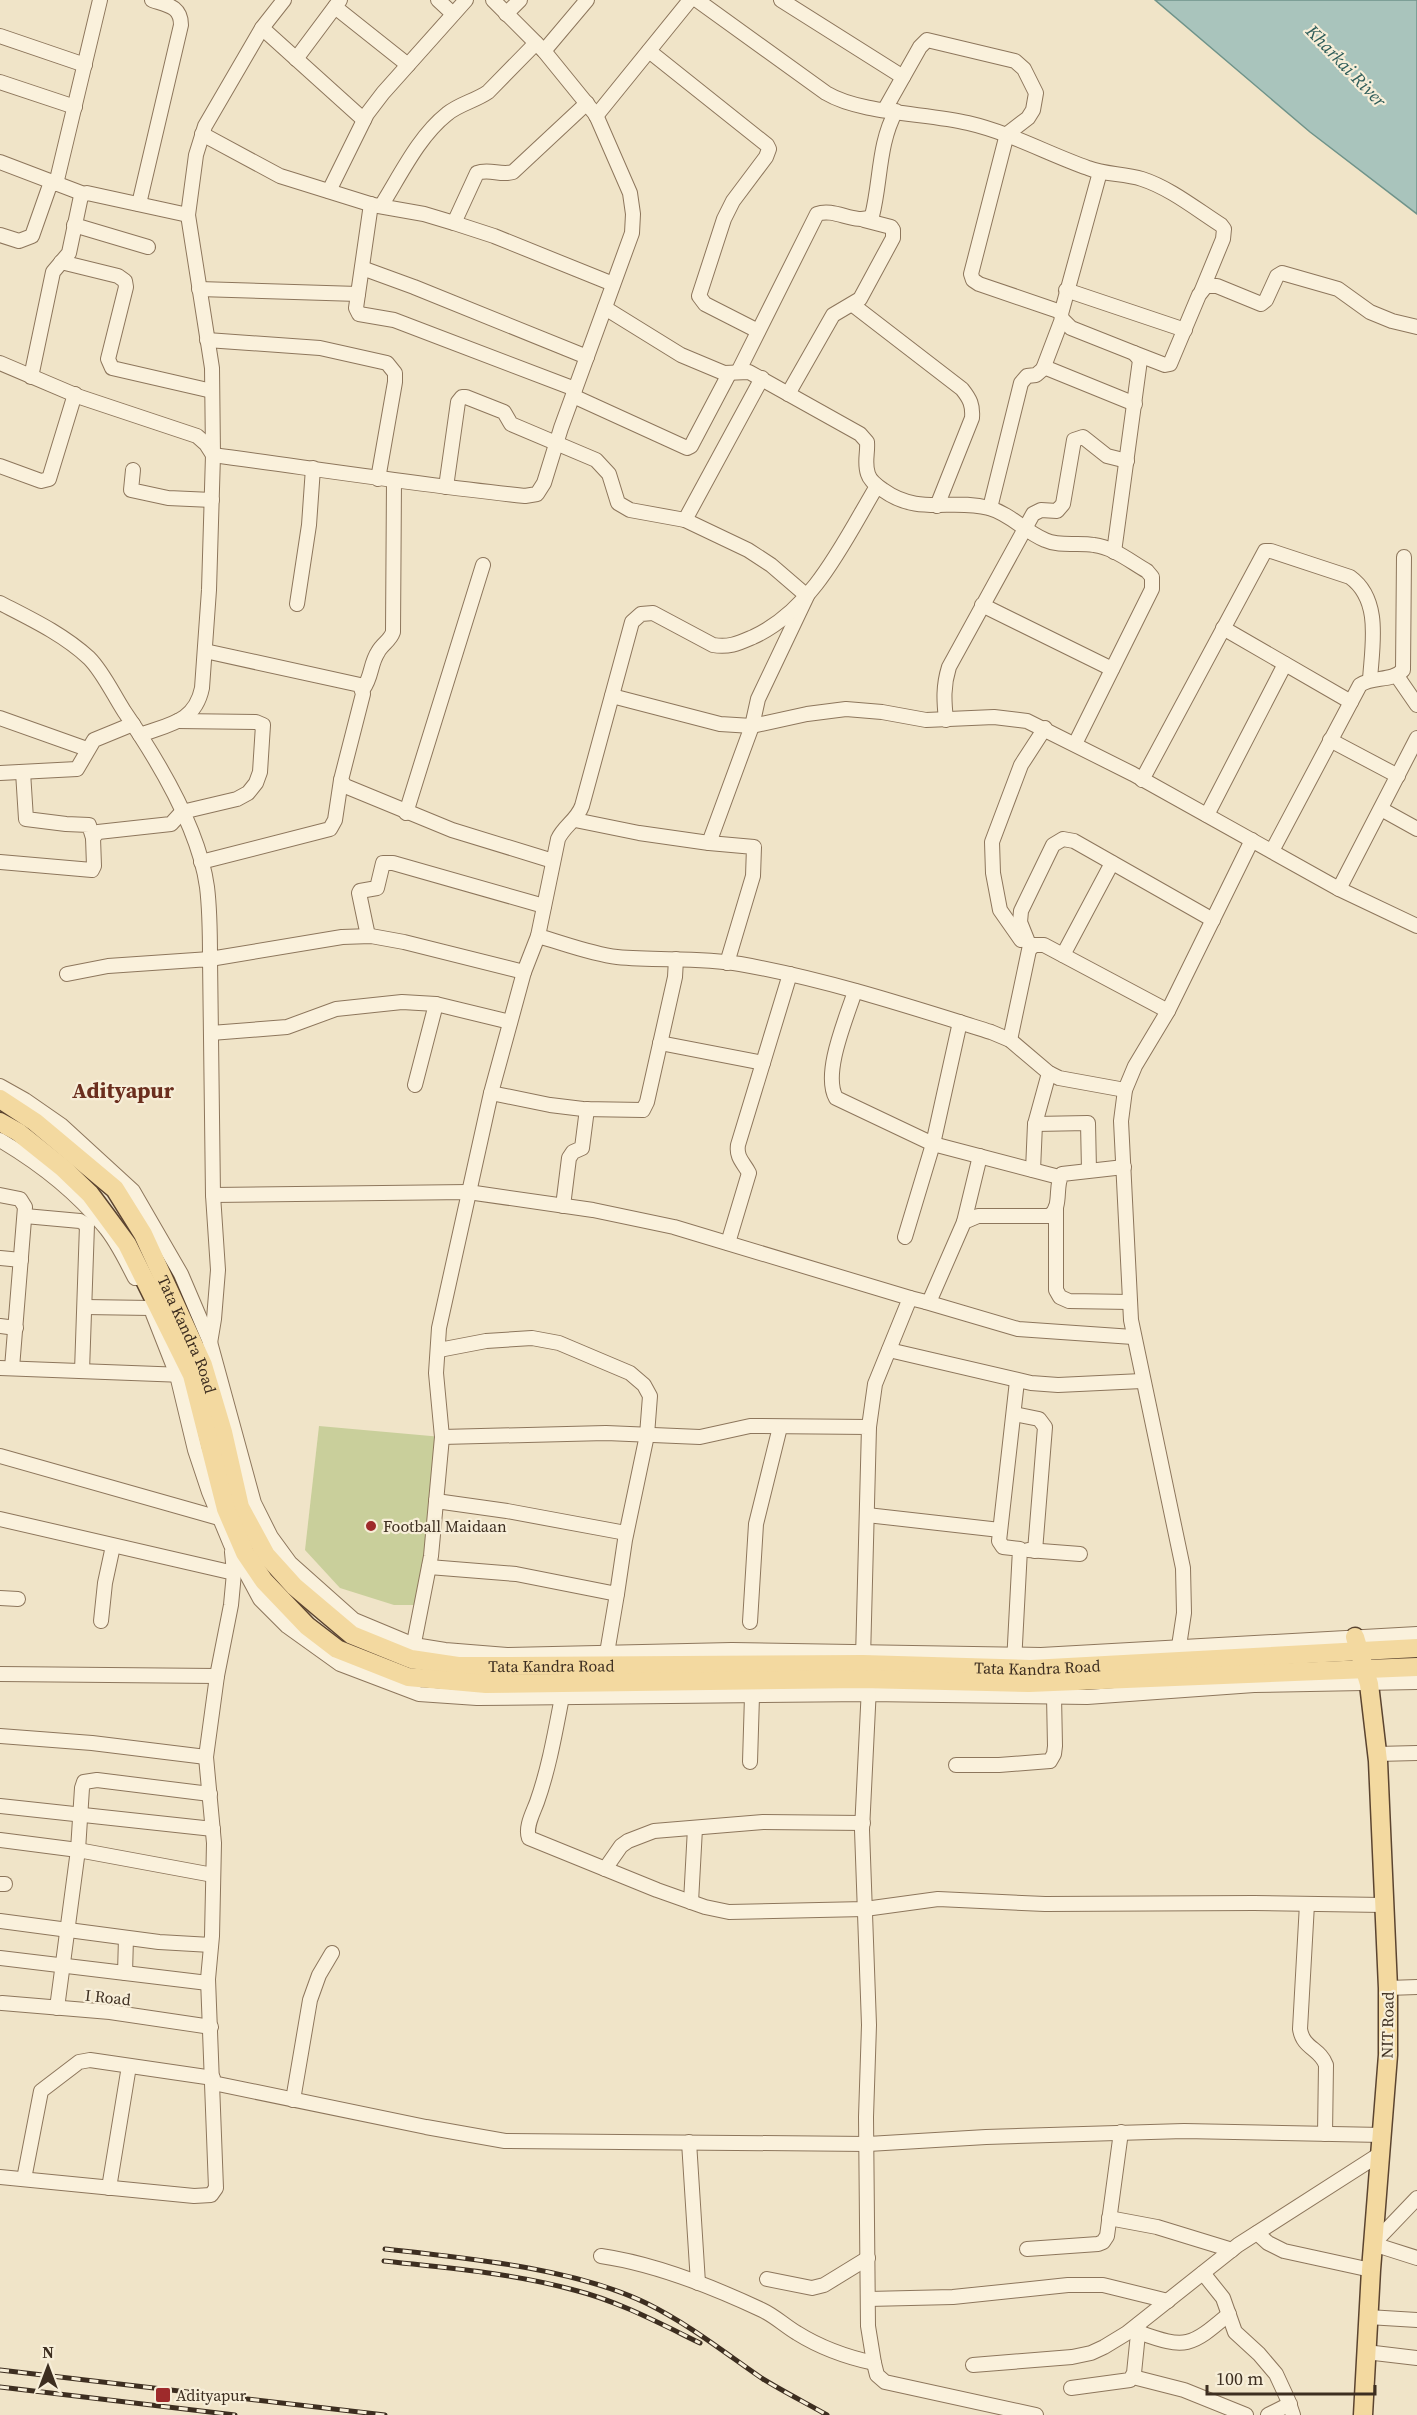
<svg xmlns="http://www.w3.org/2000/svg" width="1417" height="2415" font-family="'Source Serif 4',serif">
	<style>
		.green { fill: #c9cf9b }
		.water { fill: #a9c4bc; stroke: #6f938a; stroke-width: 1.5 }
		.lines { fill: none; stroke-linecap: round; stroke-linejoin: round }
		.minor-casing { stroke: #8d765c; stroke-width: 16 }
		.major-casing { stroke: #5b4430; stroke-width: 21 }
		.minor { stroke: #faf1dc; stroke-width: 14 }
		.major { stroke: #f3d9a0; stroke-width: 18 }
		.rail-casing { stroke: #3d2e20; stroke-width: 5 }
		.rail { stroke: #f7eed8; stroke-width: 3; stroke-dasharray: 9; stroke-linecap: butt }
		.poi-dot { fill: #9e2a2b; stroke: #f7eed8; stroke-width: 2 }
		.labels { text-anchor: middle; stroke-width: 4.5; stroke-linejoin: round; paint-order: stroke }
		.street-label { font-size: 16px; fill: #3d2e20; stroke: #f7eed8 }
		.poi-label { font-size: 16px; fill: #3d2e20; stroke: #f7eed8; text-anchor: start }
		.water-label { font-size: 18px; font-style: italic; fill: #2f5d5a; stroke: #f7eed8 }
		.district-label { font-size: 22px; font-weight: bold; fill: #6b2e1e; stroke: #f7eed8 }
	</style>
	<rect width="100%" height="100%" fill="#f0e4c8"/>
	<path class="green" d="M319,1426L442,1437L422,1605H394L340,1588L305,1550Z"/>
	<path class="water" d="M1155,0H1417V214L1310,132Z"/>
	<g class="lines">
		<g class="minor-casing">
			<g id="minor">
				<path d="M438,0L453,14"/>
				<path d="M697,0L826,93C861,114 927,113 968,123C1011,133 1048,154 1088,168C1105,175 1124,173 1142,179C1170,188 1196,209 1221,225L1224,229L1223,239L1202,290"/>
				<path d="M781,0L903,77"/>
				<path d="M335,7L408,65"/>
				<path d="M506,14L520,0"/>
				<path d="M262,28L364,120"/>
				<path d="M0,36L85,65"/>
				<path d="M544,51L587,0"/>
				<path d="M649,51L767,145L769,149L766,157L733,201L724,219L699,296L705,304L758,331"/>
				<path d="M296,59L340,0"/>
				<path d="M0,82L75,107"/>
				<path d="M885,109L920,47L927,40L1015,61L1024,69L1036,93L1033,110L1028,118L1007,134L971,274L973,280L979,284L1061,312"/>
				<path d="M596,116L690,0"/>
				<path d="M202,134L280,176L373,205L424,214L454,223L494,236L613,284"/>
				<path d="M0,162L84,194"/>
				<path d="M1100,172L1061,314L1062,319L1071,328L1134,353L1140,360L1114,552"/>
				<path d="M56,184L100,0"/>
				<path d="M329,191L367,114L383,93L466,0"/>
				<path d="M139,204L181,25C181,6 167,5 152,0"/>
				<path d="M371,204L356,308L359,314L394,320L575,389"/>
				<path d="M381,206C400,176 418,137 447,114C459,104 475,101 488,92L536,43"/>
				<path d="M454,223L477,173C489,168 501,176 513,172L587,103"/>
				<path d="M74,225L148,247"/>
				<path d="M0,235L19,241L32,236L51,182"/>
				<path d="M61,262L118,276L125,281L126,287L108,359L112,368L212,391"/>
				<path d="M362,268L414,287L587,357"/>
				<path d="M199,289L358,294"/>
				<path d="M1066,290L1185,330"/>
				<path d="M853,305L962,389C970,399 973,405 972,418L937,506"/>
				<path d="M605,308L681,355L724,373L749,372L860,434L867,442C868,453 864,463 868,474C870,481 877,486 883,490C919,516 951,498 989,508C1011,514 1025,532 1045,540C1060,547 1078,542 1094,545C1113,547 1131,562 1147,571L1152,577V589L1075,744"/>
				<path d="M207,340L320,348L387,363L395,373V382L378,479"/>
				<path d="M1134,353L1165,365L1170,364L1199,295L1206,286H1217L1261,304L1266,300L1277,276L1282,273L1338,289L1370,312L1392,321L1417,327"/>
				<path d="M0,363L80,397L197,436L206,444L213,455C317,469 420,485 525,496L537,494L544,483L561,428L632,233L633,214L630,193L596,115L544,51L493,0"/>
				<path d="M1044,367L1135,404"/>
				<path d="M738,372L817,214C835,207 856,226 872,216C881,181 878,144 896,111"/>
				<path d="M31,377L53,272L69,253L81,196L87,193L188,215"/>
				<path d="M788,394L833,315L860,299L893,238V230L891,227L864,220"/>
				<path d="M573,396L687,448L691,446L729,374"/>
				<path d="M0,466L41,481L49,479L75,394"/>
				<path d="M133,470L131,490L168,498L212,500"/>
				<path d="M446,487L458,402L462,397H466L504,412L511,424L596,460L609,474L618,503L630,510L685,520L748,550L771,565L807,596L758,699L752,726L709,843"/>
				<path d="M990,508L1021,383L1027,376L1036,375L1043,369L1062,319"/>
				<path d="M685,520L762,378"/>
				<path d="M0,603C31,619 63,634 89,658C103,672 113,694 124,711C157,759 199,829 207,887C210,911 210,935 210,959L342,937L371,936L404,942L524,972L538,936C563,943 591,954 617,957C658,961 699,957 740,964C825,979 908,1006 991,1032L1010,1040L1049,1073L1059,1078L1125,1090"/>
				<path d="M297,604L309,525L313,468"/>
				<path d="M982,605L1112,669"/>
				<path d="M1223,628L1351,702"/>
				<path d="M205,651L360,685L363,694L341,780L345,786L452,830L553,861"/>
				<path d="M1397,676L1417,705"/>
				<path d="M363,689C372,677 370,664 378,652C382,644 390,641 393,632L394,481"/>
				<path d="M612,696L720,724L752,726L807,714L846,709L882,712L926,720L994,717L1027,721L1133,774L1339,889L1417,926"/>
				<path d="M0,718L87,749"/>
				<path d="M946,720C944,701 943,686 949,667L1033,514L1041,510L1057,511L1063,504L1074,440L1083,437L1107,456L1127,461"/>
				<path d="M140,735C170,724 195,722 202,688L209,590L213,455L212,368L188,215L196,155L205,126L262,28L284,0"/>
				<path d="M1330,740L1398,776"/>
				<path d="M23,772L26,819L66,824L89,825L93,838"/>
				<path d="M0,773L77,769L94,740L133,724"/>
				<path d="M1142,780L1265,551H1271L1350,577C1382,600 1372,646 1370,680"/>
				<path d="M1381,809L1417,829"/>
				<path d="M406,813L483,565"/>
				<path d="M1207,815L1285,664"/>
				<path d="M575,820L639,833L709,843L754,847L753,876L727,963"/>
				<path d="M1272,851L1360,685C1373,676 1392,682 1403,670L1404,557"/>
				<path d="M0,862L92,870L94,866L93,838L98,832L171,824L182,812L237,799L248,793L256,783L260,772L263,725L256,722L178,721"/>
				<path d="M201,862L330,829L335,820L341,780"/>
				<path d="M1339,889L1417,738"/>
				<path d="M368,936L359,893L360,891L377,888L383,863H393L544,906"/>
				<path d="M538,936L558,839C564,826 577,820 582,806L632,622L641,614L653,613L713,645C729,648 739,643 753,637C814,609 844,541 877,486"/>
				<path d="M1021,940L1000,910L993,873L992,842L1021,765L1045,728"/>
				<path d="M1030,947L1020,922L1021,911L1053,845L1063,839L1074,841L1213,920"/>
				<path d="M1063,955L1112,863"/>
				<path d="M67,974L108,966L210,959L213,1195L218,1270L214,1319L210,1343"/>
				<path d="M855,991C847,1017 822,1073 836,1098L933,1144L1059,1177"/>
				<path d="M211,1033L287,1027L336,1009L402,1002L436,1004L510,1022"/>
				<path d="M1010,1040L1029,950L1034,945H1044L1168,1011"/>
				<path d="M660,1043L763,1063"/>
				<path d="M415,1085L436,1004"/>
				<path d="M0,1086L25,1100L61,1125L133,1191L181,1274L210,1342L254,1503L271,1537L290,1563L354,1620L414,1645L445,1650L507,1655L732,1650L1041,1655L1417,1634"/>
				<path d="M491,1093L550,1105L583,1109L643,1110L647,1102L675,977L676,959"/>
				<path d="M1035,1124L1088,1123L1089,1170"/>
				<path d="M0,1140C39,1163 75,1191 104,1226C117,1241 126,1261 135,1278"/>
				<path d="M1033,1170L1035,1124L1049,1073"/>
				<path d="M0,1195L20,1199L25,1207L12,1368"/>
				<path d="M213,1195L468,1192L593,1210L674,1227L910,1298L875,1384L869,1427"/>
				<path d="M563,1206L569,1158L573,1152L582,1148L587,1109"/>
				<path d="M1056,1207V1290L1060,1297L1069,1301L1130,1302"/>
				<path d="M25,1216L80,1221L87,1225L82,1371"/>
				<path d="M964,1222L980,1156"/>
				<path d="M905,1237L933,1144L960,1022"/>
				<path d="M728,1243L749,1173C744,1163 736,1158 738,1145L790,974"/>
				<path d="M0,1258L21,1260"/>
				<path d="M910,1298L926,1302L930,1300L964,1222L978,1216H1049C1063,1207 1054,1187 1062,1174L1124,1167"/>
				<path d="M926,1302L1018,1329L1133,1337"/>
				<path d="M85,1307L151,1308"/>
				<path d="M153,1314L177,1375L195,1450L209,1492L231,1545L260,1599L287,1626L340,1664L419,1694L477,1698L868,1694L1087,1697L1254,1685L1417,1682"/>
				<path d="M0,1326L16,1328"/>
				<path d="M889,1350L1031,1383L1058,1385L1142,1381"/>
				<path d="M0,1368L184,1375"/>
				<path d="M1014,1414L1039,1419L1045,1427L1035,1551"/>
				<path d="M442,1437L606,1433L700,1437L750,1426L869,1427L863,1658"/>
				<path d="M0,1456L219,1518"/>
				<path d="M436,1501L507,1511L626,1533"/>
				<path d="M867,1515L1000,1530"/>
				<path d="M0,1519L234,1573"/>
				<path d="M1028,1550L1080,1554"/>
				<path d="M429,1567L516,1574L617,1594L625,1540L647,1435L650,1396L644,1385L630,1373L559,1343L532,1338L486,1341L439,1350"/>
				<path d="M0,1598L18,1599"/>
				<path d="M101,1621L105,1583L113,1546"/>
				<path d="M750,1622L756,1524L780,1427"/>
				<path d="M1179,1646L1184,1613L1183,1568L1131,1320L1121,1121L1125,1090L1135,1066L1168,1011L1252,840"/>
				<path d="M412,1653L431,1556L442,1437L436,1373L439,1328L491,1093L524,972"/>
				<path d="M607,1653L617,1594"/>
				<path d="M1014,1663L1020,1549L1003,1547L999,1541L1017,1381"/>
				<path d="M0,1674L217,1676"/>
				<path d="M869,1687L862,1830L869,2025L866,2117L868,2326L874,2363L877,2375L885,2382L1036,2415"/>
				<path d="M562,1697C555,1733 549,1768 537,1802C533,1813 525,1827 529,1838L657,1890L705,1907L729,1912L865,1909L938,1899L1045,1904L1254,1903L1383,1905"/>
				<path d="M0,1736L92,1743L206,1757"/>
				<path d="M1377,1754L1417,1753"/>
				<path d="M750,1762L752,1696"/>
				<path d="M956,1765H999L1050,1761L1054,1754L1055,1746L1054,1696"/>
				<path d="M0,1806L213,1829"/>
				<path d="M0,1840L78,1850L213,1875"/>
				<path d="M605,1869L621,1846L628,1841L654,1831L763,1822L863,1823"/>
				<path d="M0,1884H5"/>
				<path d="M691,1902L695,1828"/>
				<path d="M1307,1904L1300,2029C1303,2049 1320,2048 1326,2065L1325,2134"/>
				<path d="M0,1921L159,1942L211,1945"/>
				<path d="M0,1958L208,1983"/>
				<path d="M125,1973L126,1938"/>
				<path d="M1388,1988L1417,1987"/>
				<path d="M2,2003L110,2012L211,2027"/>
				<path d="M57,2008L78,1850L82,1788L84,1782L97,1780L210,1794"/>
				<path d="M213,2083L426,2127L505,2141L868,2144L986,2137L1184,2131L1382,2135"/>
				<path d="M293,2100L310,2000L319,1975L332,1953"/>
				<path d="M689,2142L698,2283"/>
				<path d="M0,2177L194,2196L211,2195L216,2188L208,1979L212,1936L214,1843L206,1757L217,1676L231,1605L234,1573L232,1552"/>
				<path d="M24,2179L41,2091L79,2062L90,2060L213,2078"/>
				<path d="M109,2188L129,2066"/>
				<path d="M1417,2198L1373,2244L1417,2258"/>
				<path d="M1109,2218L1157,2227L1232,2250"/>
				<path d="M1257,2233L1268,2243L1284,2251L1371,2270"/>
				<path d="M1027,2249L1098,2244L1103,2242L1107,2236L1121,2132"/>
				<path d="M601,2256C656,2264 711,2286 762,2310C775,2316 785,2326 797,2333C821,2348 846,2357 874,2363"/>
				<path d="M1203,2273L1223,2298L1235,2332L1259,2354L1276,2374L1288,2400L1293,2415"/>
				<path d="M767,2279L812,2288L824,2285L868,2258"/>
				<path d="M868,2299L953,2297L1068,2285H1103L1168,2301"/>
				<path d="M1368,2317L1417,2320"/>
				<path d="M1138,2332C1187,2350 1191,2346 1229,2314"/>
				<path d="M1366,2352L1417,2358"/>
				<path d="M973,2365L1072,2357L1091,2353L1104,2347L1127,2333L1238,2245L1380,2154"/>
				<path d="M1133,2377L1184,2390L1246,2415"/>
				<path d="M1071,2388L1130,2380L1134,2373L1139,2324"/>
				<path d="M1268,2415L1290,2404"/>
			</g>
		</g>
		<g class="major-casing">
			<g id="major">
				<path id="s1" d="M0,1099L35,1122L115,1189L143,1234L203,1365L223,1432L240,1507L266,1555L294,1586L352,1635L411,1659L458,1666H491L863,1664L1031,1669L1417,1648"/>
				<path d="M0,1122L18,1132L63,1168L90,1194L127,1244L192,1375L226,1509L245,1553L264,1581L307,1626L337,1649L408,1677L486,1684L862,1679L1029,1683L1417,1667"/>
				<path d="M1355,1637L1369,1684L1378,1761L1388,1988V2055L1371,2270L1363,2415"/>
			</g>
		</g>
		<use href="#minor" class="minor"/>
		<use href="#major" class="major"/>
		<g class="rail-casing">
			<g id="rail">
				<path d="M385,2249C466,2258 575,2268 648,2304C690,2325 725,2353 763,2379C784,2392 806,2403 827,2415"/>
				<path d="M384,2261C447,2268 512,2273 574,2290C618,2301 659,2323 700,2343"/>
				<path d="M0,2370L385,2415"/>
				<path d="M0,2387L235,2415"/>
			</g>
		</g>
		<use href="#rail" class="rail"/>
	</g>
	<g class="poi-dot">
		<circle cx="371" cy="1526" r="6"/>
		<rect x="155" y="2387" width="16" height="16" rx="3"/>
	</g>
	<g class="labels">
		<g class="street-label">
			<text dy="6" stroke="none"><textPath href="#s1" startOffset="309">Tata Kandra Road</textPath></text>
			<text dy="6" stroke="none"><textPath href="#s1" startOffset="867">Tata Kandra Road</textPath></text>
			<text dy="6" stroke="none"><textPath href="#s1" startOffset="1353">Tata Kandra Road</textPath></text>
			<text transform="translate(108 1997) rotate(6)" y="6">I Road</text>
			<text transform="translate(1387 2025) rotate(-89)" y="6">NIT Road</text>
		</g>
		<g class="poi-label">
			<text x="383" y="1532">Football Maidaan</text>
			<text x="176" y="2401">Adityapur</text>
		</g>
		<g class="water-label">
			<text transform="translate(1346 66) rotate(46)" y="6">Kharkai River</text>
		</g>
		<g class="district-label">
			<text x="123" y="1098">Adityapur</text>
		</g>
	</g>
	<g transform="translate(48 2367)" stroke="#f7eed8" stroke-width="4.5" paint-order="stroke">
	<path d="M0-4.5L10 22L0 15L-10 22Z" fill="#3d2e20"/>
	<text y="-9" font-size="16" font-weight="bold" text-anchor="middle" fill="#3d2e20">N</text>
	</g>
	<path d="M1207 2385v9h168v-9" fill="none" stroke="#3d2e20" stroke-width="3"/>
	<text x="1216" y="2385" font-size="18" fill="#3d2e20" stroke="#f7eed8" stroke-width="4.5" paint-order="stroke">100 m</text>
</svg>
